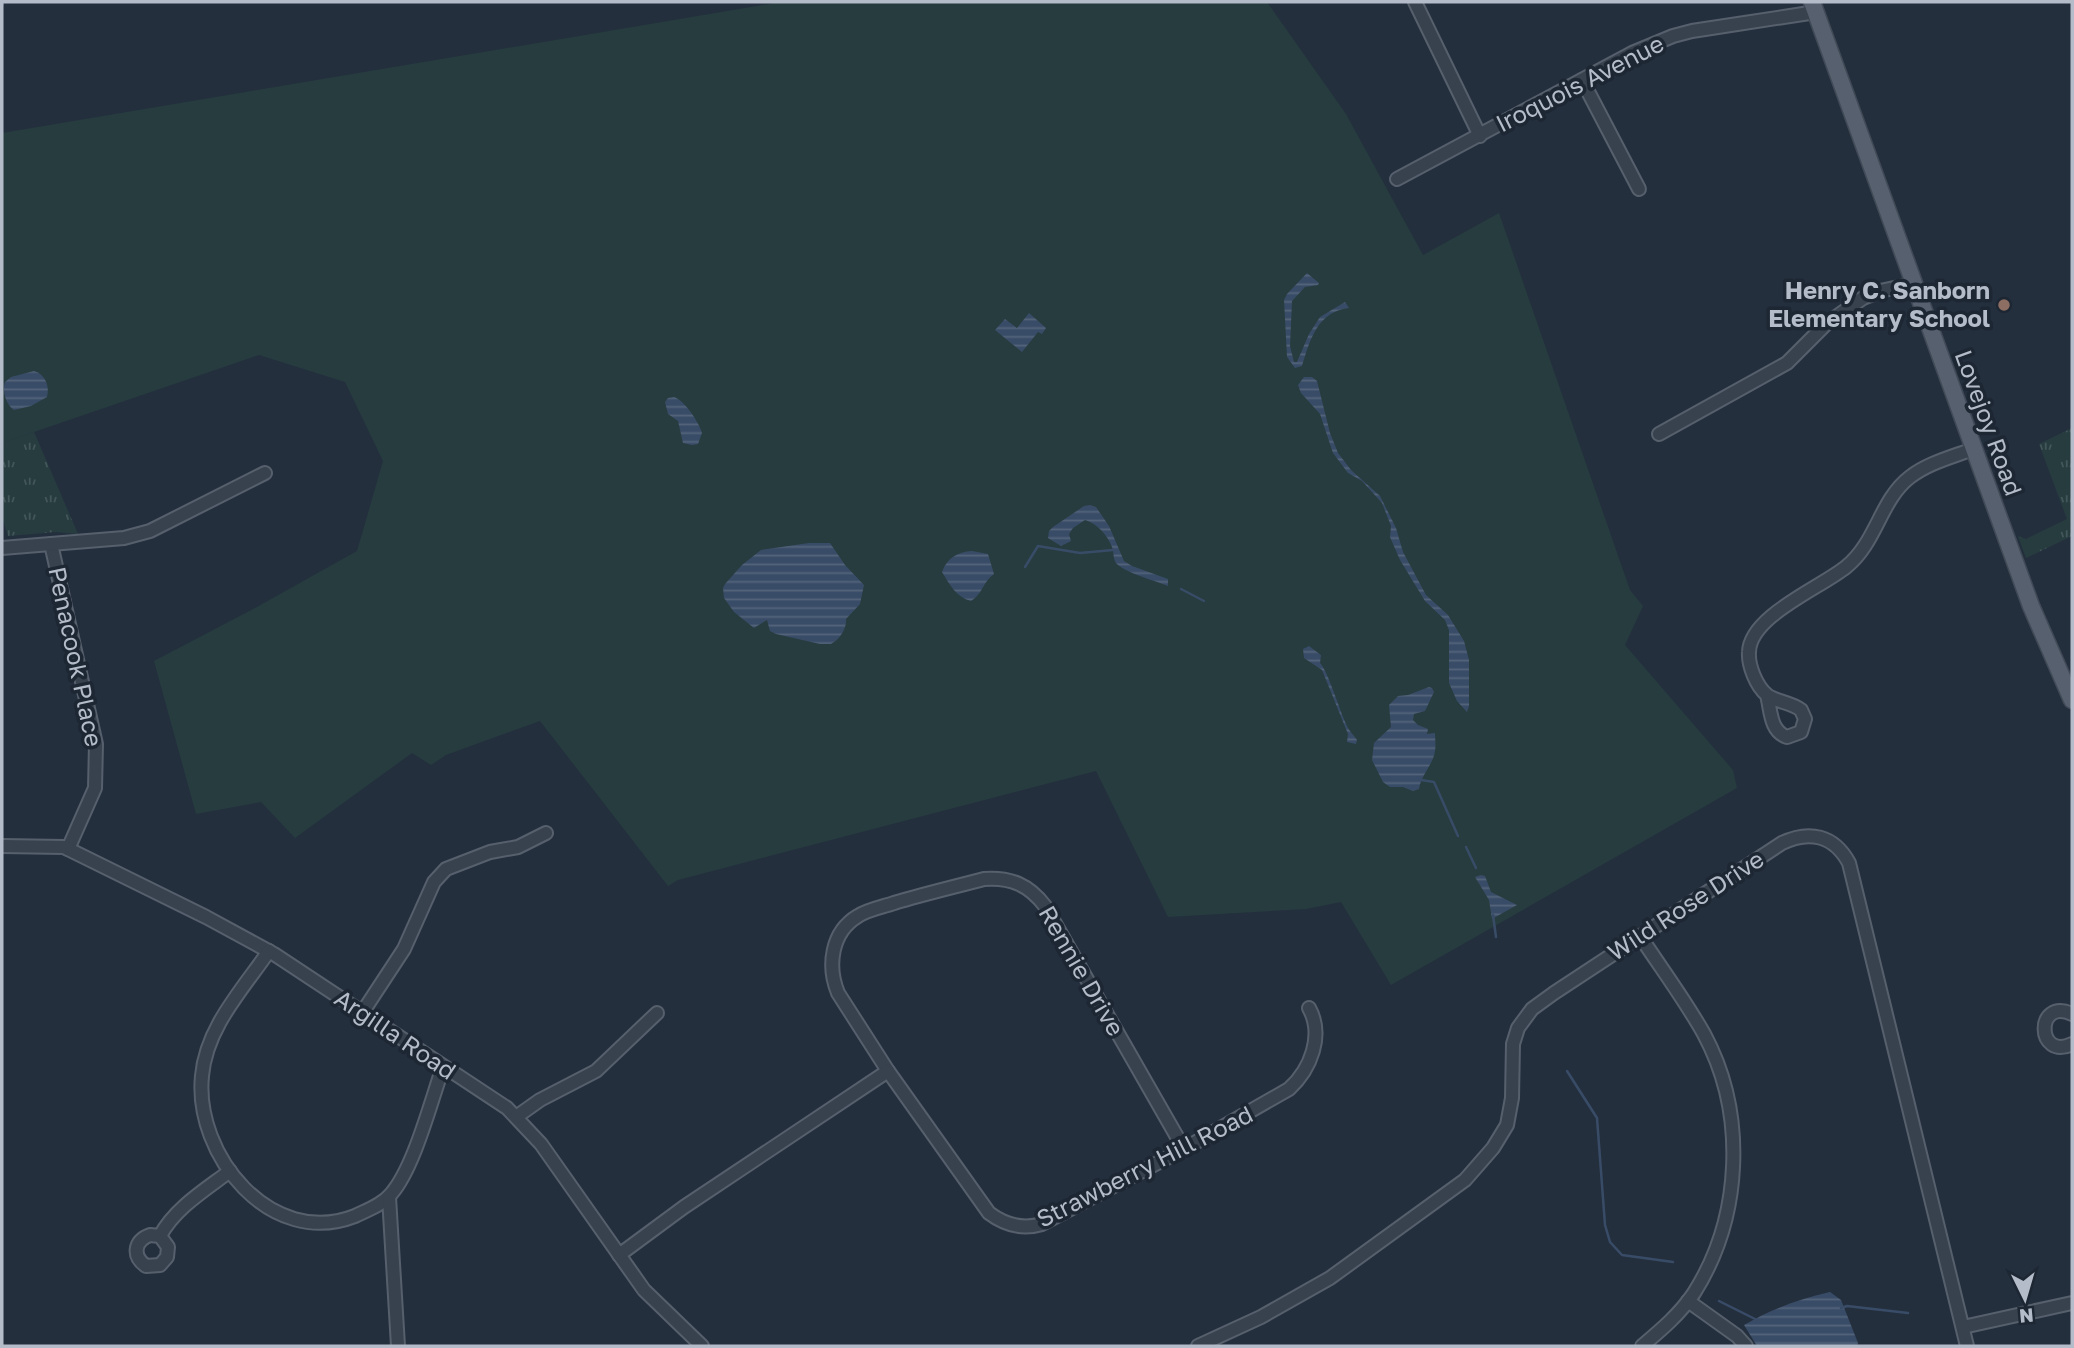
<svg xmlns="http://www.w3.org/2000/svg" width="2074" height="1348" font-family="'Golos Text',sans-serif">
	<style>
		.grass { fill: #263c3f }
		.park { fill: url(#park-tufts) }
		.water { fill: url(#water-rules) }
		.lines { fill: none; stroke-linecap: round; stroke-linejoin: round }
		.stream { stroke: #394c67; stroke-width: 2.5 }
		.minor-casing { stroke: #565f6c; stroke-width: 16 }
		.major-casing { stroke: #414a57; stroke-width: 19 }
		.minor { stroke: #38414e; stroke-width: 12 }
		.major { stroke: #56606e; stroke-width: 16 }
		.education-dot { fill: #8d6e63; stroke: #1d2633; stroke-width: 2.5 }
		.labels { text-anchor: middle; stroke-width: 7; stroke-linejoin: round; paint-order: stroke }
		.street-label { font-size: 24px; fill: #b4bcc9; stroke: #1d2633 }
		.poi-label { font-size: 24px; font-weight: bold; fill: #b4bcc9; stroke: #1d2633; text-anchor: end }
	</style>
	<defs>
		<pattern id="park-tufts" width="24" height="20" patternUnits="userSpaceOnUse" patternTransform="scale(1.75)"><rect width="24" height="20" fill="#263c3f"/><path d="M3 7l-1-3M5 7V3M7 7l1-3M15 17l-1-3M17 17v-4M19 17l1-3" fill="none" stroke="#435659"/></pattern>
		<pattern id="water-rules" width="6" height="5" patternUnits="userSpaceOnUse" patternTransform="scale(1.75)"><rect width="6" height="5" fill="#394c67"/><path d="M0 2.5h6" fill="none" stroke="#53647b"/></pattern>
	</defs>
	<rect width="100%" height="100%" fill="#242f3e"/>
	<path class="grass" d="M781,2H1267L1346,114L1423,255L1499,213L1630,590L1643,606L1625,645L1733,770L1737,788L1391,985L1341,902L1306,909L1168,917L1096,771L678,880L668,886L540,721L446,755L431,765L412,753L295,838L261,802L196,814L154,661L255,608L357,551L383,461L345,382L259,355L2,443V133Z"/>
	<g class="park">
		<path d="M2072,428V536L2026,558L2018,536L2026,539L2067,519L2039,444Z"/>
		<path d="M34,432L78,534L56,532L8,536L2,517V443Z"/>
	</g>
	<g class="water">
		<path d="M1307,273L1319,283L1318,285L1305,287L1292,301L1290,346L1294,362H1297L1309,334L1320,317L1345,302L1349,308C1317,312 1310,340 1302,366L1295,368L1287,357L1284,300L1287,294Z"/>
		<path d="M1029,313L1046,328L1042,334L1038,332L1022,352L995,330L1005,319L1017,328Z"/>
		<path d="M34,371C45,374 50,386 47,397L31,406L14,410C6,405 2,391 5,382L11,377Z"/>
		<path d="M1304,377H1312L1317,381L1330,433L1338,453L1351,470L1380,496L1396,528L1403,552L1426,595L1448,615L1464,641L1469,660V706L1467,712L1457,701L1449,683V630L1445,620L1425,601L1400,560L1390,537L1391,526L1382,503L1362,481L1348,473L1333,453L1320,414L1301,393L1298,385Z"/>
		<path d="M674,397C684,400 699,422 702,433L698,444L692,445L683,443L678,421L668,414L665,402L668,398Z"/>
		<path d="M1090,505L1096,507L1109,526L1124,561L1132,566L1168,579V586C1156,581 1123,572 1116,563C1113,559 1114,552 1112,547C1107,535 1098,524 1085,520L1073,528L1069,534L1071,541L1061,546L1048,538L1049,531L1053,527L1084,506Z"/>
		<path d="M809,543H830L845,565L864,585L860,604L846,619C847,629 839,640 831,644H820L776,634L770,631L767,620L754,628L734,612L724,598L723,588L725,584L742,565L761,550Z"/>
		<path d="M972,551L988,554L994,574C984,580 982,595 971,601C956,597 950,585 942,572C947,558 957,552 972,551Z"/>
		<path d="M1309,646L1321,655L1320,663C1328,671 1340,712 1347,726C1349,731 1354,735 1357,740L1356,744L1347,742L1348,734L1322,670L1304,658L1303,649Z"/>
		<path d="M1429,687L1432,688L1434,692L1425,711L1414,714L1413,720L1418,725L1428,729L1427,734L1435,733C1435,738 1436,746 1435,751C1433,765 1421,775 1419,789L1413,791L1403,787H1390L1383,782L1372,760L1374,743L1391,727L1389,705L1398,696L1408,695Z"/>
		<path d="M1481,875L1485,876L1491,892L1517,905L1492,919L1489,900L1475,877Z"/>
		<path d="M1830,1292L1841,1300L1858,1343L1857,1346H1757L1744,1325C1771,1309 1800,1299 1830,1292Z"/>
	</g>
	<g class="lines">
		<g class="stream">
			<path d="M2,6L3,2"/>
			<path d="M1025,567L1038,546L1080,553L1113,550"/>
			<path d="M1181,589L1204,601"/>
			<path d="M1421,780L1434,782L1458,836"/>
			<path d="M1466,847L1476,868"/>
			<path d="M1493,915L1496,937"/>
			<path d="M1567,1071L1597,1118L1605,1225L1610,1242L1622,1255L1673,1262"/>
			<path d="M1719,1301L1757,1320"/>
			<path d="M1841,1308L1847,1306L1908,1313"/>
		</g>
		<g class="minor-casing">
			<g id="minor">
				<path d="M1415,2L1480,136"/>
				<path d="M1582,80L1639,189"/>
				<path d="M1397,179L1632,53L1673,36L1692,31L1816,12"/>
				<path d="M1659,434L1787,363L1826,324L1863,298L1880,291L1913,284"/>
				<path d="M51,544L96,744L95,788L68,849"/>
				<path d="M2,548L124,538L150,531L265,473"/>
				<path d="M1767,695C1771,711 1770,731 1787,737L1801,732L1805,719L1801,710C1791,702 1776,702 1767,695C1756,686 1748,665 1749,652C1750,616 1820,588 1846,567C1877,542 1880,500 1910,477C1928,463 1952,457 1973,449"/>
				<path d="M2,846L64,847L206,917L274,954L507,1108L541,1144L644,1290L702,1346"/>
				<path d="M1640,936C1661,968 1685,1000 1704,1034C1747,1114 1742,1217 1694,1293C1680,1314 1661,1330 1642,1346"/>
				<path d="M269,951C242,990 206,1028 202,1076C194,1155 271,1249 355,1216C367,1210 382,1205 391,1194C414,1168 431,1101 443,1067"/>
				<path d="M362,1013L404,949L434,882L446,869L490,852L518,847L546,833"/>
				<path d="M2072,1014C2035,997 2036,1061 2072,1044"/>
				<path d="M888,1071L838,993C827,966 831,932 858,916C869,909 883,907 894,903C924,894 954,887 984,879C1011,877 1029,885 1045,906L1184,1149"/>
				<path d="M516,1117L540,1100L596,1071L657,1013"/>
				<path d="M389,1197L398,1346"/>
				<path d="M160,1236L168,1247L167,1257L160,1265L146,1266C132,1256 134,1241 150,1235L160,1236C175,1208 205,1190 230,1171"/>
				<path d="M619,1255L684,1207L888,1071L989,1213C1005,1225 1022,1230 1042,1224L1184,1149L1289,1089C1311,1069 1324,1035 1309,1008"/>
				<path d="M1688,1301L1737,1336L1746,1346"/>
				<path d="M1963,1327L2072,1303"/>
				<path d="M1198,1346L1261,1317L1330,1278L1465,1180L1493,1148L1507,1125L1512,1098L1513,1044L1518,1028L1532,1009L1554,993L1782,843C1809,830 1834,835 1849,863L1967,1346"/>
			</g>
		</g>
		<g class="major-casing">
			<path id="major" d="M1812,2L2031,606L2072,700"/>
		</g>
		<use href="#minor" class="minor"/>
		<use href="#major" class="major"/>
	</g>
	<circle class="education-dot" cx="2004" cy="305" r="7"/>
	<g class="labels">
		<g class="street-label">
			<text transform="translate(1580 84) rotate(-27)" y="8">Iroquois Avenue</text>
			<text transform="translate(1988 423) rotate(70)" y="8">Lovejoy Road</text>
			<text transform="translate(75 657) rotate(78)" y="8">Penacook Place</text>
			<text transform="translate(1686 906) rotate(-33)" y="8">Wild Rose Drive</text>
			<text transform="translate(1081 971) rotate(60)" y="8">Rennie Drive</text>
			<text transform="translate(395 1035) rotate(34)" y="8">Argilla Road</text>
			<text transform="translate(1145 1167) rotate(-27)" y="8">Strawberry Hill Road</text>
		</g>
		<g class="poi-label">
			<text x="1990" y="299">Henry C. Sanborn<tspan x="1990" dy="28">Elementary School</tspan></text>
		</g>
	</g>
	<rect width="2074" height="1348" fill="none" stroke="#b4bcc9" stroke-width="7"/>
	<g transform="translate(2025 1299) rotate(175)" stroke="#1d2633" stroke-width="5" paint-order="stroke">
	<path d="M0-5L12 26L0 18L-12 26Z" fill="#b4bcc9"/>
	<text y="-10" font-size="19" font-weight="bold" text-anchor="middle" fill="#b4bcc9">N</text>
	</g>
</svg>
